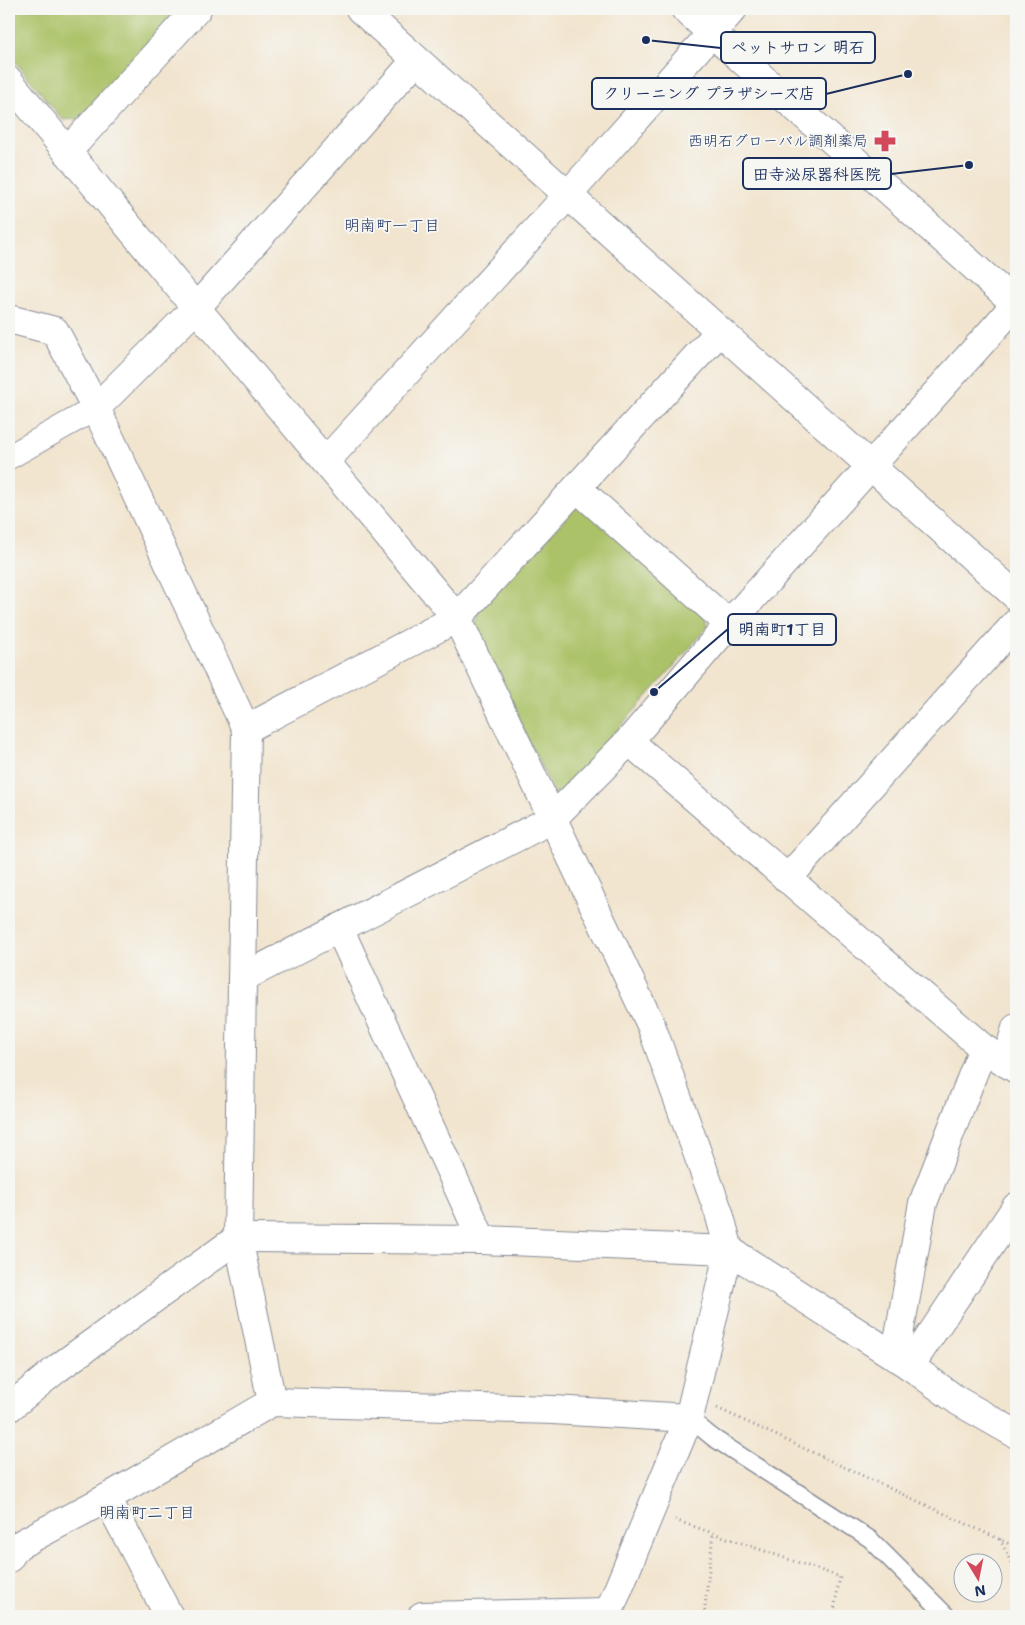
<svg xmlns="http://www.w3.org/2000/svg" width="1025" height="1625" font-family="'Shantell Sans','Klee One',sans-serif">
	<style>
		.green { fill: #abc267; stroke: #637862 }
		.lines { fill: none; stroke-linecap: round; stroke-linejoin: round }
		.service-casing { stroke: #868a96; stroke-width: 19 }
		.pedestrian-casing { stroke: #868a96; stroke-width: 26 }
		.minor-casing { stroke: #868a96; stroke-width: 30 }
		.tertiary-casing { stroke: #868a96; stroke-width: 30 }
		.path { stroke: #868a96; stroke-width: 3; stroke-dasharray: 1 4; stroke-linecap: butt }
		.service { stroke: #fff; stroke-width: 16 }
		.pedestrian { stroke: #fff; stroke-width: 24 }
		.minor { stroke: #fff; stroke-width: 28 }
		.tertiary { stroke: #fff; stroke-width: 28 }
		.labels { text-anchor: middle; stroke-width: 4; stroke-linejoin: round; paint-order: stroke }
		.poi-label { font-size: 15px; fill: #1b2f5e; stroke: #f6f6f2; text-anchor: end }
		.neighbourhood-label { font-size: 16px; fill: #1b2f5e; stroke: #f6f6f2 }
		.leader { fill: none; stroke: #1b2f5e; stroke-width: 2 }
		.callout-dot { fill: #1b2f5e; stroke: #f6f6f2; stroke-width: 2 }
		.callout { fill: #f6f6f2; stroke: #1b2f5e; stroke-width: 2 }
		.callout-label { font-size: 16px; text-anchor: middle; font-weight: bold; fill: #1b2f5e }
	</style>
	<rect width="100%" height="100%" fill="#f6f6f2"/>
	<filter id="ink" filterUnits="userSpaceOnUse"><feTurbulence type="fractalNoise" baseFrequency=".02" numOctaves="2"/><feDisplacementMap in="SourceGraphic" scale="10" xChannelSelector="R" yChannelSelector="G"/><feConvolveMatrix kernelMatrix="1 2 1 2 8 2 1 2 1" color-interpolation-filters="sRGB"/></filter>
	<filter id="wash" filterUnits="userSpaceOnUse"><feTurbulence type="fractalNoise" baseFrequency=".0096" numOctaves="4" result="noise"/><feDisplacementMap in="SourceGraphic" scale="20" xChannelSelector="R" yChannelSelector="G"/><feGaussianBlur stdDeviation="1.12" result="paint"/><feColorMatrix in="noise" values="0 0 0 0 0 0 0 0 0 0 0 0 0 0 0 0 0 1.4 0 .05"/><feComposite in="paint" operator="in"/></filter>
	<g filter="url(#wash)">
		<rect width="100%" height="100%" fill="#f2e5cf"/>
		<g class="green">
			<path d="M9,9H178L78,119L63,120L9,54Z"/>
			<path d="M590,506L706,613L708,627L563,792L554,793L475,629L479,611L576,507Z"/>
		</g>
	</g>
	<g filter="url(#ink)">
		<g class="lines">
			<g class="service-casing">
				<path id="service" d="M689,1418L712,1437L870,1539L947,1616"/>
			</g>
			<g class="pedestrian-casing">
				<path id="pedestrian" d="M9,457L96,408"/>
			</g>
			<g class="minor-casing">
				<g id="minor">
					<path d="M360,9L1016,596"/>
					<path d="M9,81L196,308L457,618L651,1025L719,1213L729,1250L689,1418L607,1616"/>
					<path d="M67,152L197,9"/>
					<path d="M9,319L55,331L96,408L246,729"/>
					<path d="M96,408L196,308L416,60"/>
					<path d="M326,461L567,196L733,9"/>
					<path d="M577,488L729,624"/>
					<path d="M629,741L983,1048L1016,1069"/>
					<path d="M787,879L1016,623"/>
					<path d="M339,928L482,1240"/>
					<path d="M242,978L552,819L629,741L729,624L999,323L1016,303V293"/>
					<path d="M1006,1063L1016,1028"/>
					<path d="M895,1357L923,1203L983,1048"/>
					<path d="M910,1366L1016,1207"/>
					<path d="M272,1402L238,1238L246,729L457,618L719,332"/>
					<path d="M9,1408L58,1368L238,1238L482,1240L729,1250L910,1366L958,1401L1016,1434"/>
					<path d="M107,1498L169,1616"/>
					<path d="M9,1558L17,1546L107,1498L272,1402L553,1410L689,1418"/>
					<path d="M422,1616L608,1612"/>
				</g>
			</g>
			<g class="tertiary-casing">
				<path id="tertiary" d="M685,9L1016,304"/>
			</g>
			<g class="path">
				<path d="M717,1408L1016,1547"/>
				<path d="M675,1520L840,1577L833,1616"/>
				<path d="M1000,1539L1016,1573"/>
				<path d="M704,1616L713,1534"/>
			</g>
			<use href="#service" class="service"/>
			<use href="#pedestrian" class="pedestrian"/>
			<use href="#minor" class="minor"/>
			<use href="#tertiary" class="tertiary"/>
		</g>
	</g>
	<defs>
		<g id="pharmacy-bare" transform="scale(1.725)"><path d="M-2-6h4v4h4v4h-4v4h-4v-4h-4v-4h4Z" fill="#d1495b" stroke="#f6f6f2" stroke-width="2.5" paint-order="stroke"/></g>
	</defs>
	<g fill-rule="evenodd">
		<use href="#pharmacy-bare" x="885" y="141"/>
	</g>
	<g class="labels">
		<g class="poi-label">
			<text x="868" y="146">西明石グローバル調剤薬局</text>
		</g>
		<g class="neighbourhood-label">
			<text x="392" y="231">明南町一丁目</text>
			<text x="147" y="1518">明南町二丁目</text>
		</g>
	</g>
	<path class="leader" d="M646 40L721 48M908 74L826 94M969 165L891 174M654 692L728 629"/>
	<g class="callout-dot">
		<circle cx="646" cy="40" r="5"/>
		<circle cx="908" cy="74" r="5"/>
		<circle cx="969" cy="165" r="5"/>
		<circle cx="654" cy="692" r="5"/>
	</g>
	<g class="callout">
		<rect x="721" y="32" width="154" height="31" rx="5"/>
		<rect x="592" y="78" width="234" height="31" rx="5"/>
		<rect x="743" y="158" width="148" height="31" rx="5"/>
		<rect x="728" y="614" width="108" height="31" rx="5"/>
	</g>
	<g class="callout-label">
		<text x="798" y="53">ペットサロン 明石</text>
		<text x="709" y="99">クリーニング プラザシーズ店</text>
		<text x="817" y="180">田寺泌尿器科医院</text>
		<text x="782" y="635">明南町1丁目</text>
	</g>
	<rect width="1025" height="1625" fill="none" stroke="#f6f6f2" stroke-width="30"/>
	<g transform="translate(978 1578) rotate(170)"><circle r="24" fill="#f6f6f2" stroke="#9ea6b7"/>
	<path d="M0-4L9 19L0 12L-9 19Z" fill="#d1495b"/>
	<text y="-8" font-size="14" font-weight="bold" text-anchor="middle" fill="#1b2f5e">N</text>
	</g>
</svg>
